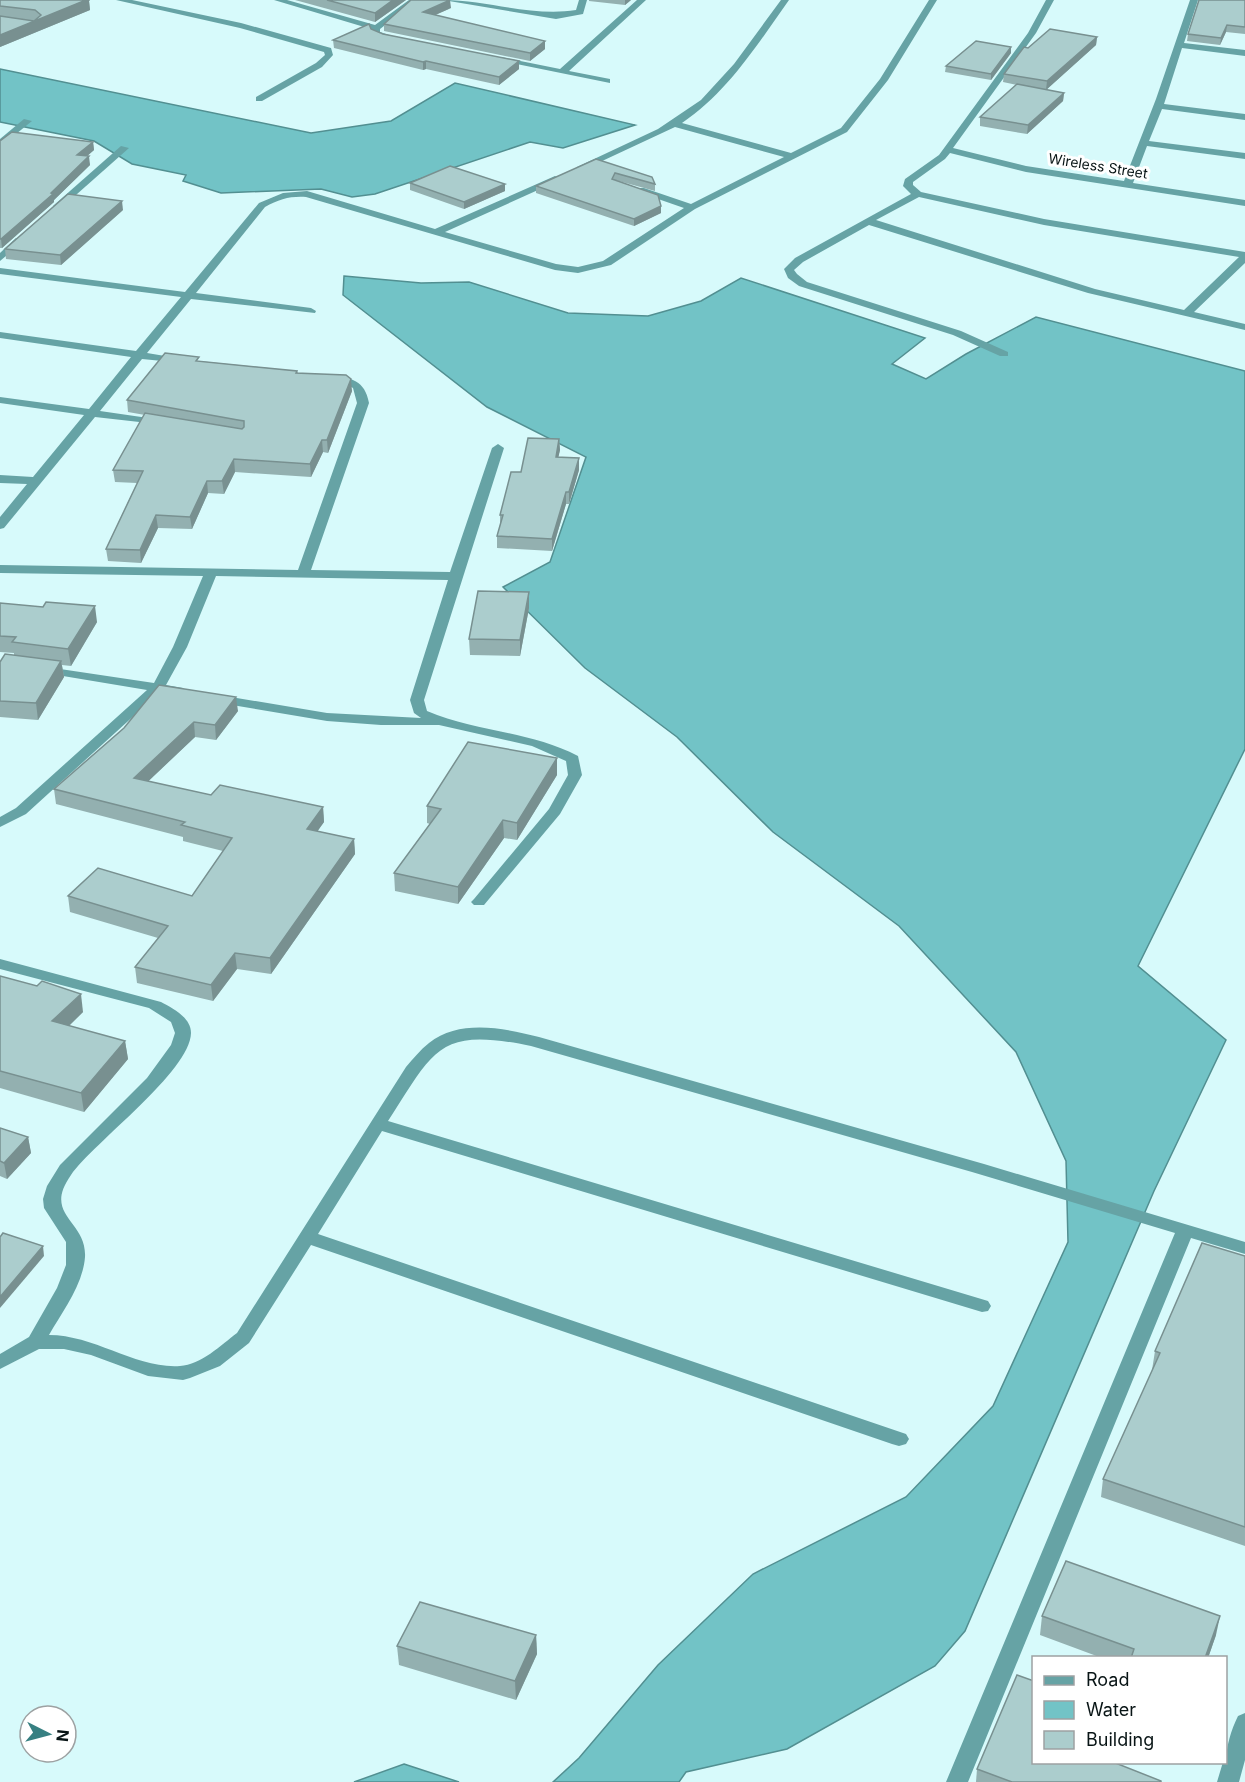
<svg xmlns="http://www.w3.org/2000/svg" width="1245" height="1782" font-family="Inter,sans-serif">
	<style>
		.water { fill: #72c3c6; stroke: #528f91; stroke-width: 1.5 }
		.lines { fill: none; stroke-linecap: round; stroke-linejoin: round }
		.street { fill: #66a3a5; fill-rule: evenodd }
		.wall { fill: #93b0b0 }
		.shaded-wall { fill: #789090 }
		.building { fill: #abcdcd; stroke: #789090; stroke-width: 1.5 }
		.labels { text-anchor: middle; stroke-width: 6; stroke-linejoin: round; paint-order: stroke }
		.far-street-label { font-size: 14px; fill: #091516; stroke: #fff }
	</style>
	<rect width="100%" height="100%" fill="#d7fafb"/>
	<g class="water">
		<path d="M0,69L311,133L391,121L455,83L635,125L563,148L530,142L375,194L352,197L321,189L221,193L183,181L186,175L132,164L94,141L0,122Z"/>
		<path d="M344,276L421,283L469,282L568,313L648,316L701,301L741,278L925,338L892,364L926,379L966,354L1036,317L1245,371V749L1138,966L1226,1040L1154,1191L965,1631L935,1666L787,1749L686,1772L679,1782H553L579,1758L658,1665L753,1574L906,1497L993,1406L1068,1242L1066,1161L1016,1052L899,926L773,832L677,737L585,668L503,587L550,562L586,457L487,407L343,295Z"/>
		<path d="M404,1764L459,1782H354Z"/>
	</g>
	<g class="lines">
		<g class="street">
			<path d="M116,0H132L241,23L331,48L333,55L322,67L262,101H256V97L316,63L325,55L324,52L240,28Z"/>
			<path d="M274,0H287L375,25L409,0H418L380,29V32L395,37V41L392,42L372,35L371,29Z"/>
			<path d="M443,0C487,0 532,17 576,10L579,0H587L583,14L556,19Z"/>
			<path d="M637,0H646L569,71L610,79V83L497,60L501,57L560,69Z"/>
			<path d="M781,0H789C757,45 728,92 682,123L791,153L841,128L880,79L929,0H937L888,80L847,132L695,209L611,265L578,273L555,270L306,197C291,196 279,199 265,207L196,293L311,308L316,311L315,313L191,299L147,353L183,359V363L142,359L100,411L162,420L166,421V425L95,417L4,528L0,529V517L27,484L0,483V475L33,477L84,415L0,403V397L89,409L131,357L0,338V332L136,351L181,297L0,274V268L185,292L259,203L283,193L307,191L435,229L555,176L560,179L558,181L445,232L556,264L578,267L603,261L684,208L638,192V188H644L691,204L784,157L675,127L585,169L577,167L658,129L701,100L734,64Z"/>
			<path d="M1046,0H1054L1036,33L953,148L1026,166L1124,181L1156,99L1190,0H1198L1184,43L1245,50V56L1182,48L1164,104L1245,114V120L1162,109L1149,141L1245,153V159L1147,146L1133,183L1245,200V206L1026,172L950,153L945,159L913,182V185L921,192L1044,219L1245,252V263L1194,312L1245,324V330L1088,293L869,225L803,262L794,270L797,274L807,282L961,331L1008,352V356H1000L953,335L799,286L788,278L784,269L795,258L911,194L903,186L905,179L939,155L1028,33ZM919,197L1044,225L1239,257L1184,310L1095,289L876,220Z"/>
			<path d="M24,119L32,121L0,147V139Z"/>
			<path d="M121,146L129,148L59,210H53V206Z"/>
			<path d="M16,238L25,240L0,261V253Z"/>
			<path d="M331,375C351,378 365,380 369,403L311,570L450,572L492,448L498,444L504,448L424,700L427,711C476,732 530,731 578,756L582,775L560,814L484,905H474L471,902L474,899L549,809L568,775L566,761L532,746L439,725H381L327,721L214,702L212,699L219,695L327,713L421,718L414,713L410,700L448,580L216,576L187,647L166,685L183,688L185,691L183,694L160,692L26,814L0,827V817L16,808L147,690L45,673L40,672L38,669L40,666L154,683L173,647L203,576L0,573V565L298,570L357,403L353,388L346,384L327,380V376Z"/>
			<path d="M0,959L161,1002C172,1008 191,1017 191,1033C190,1072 94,1142 71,1175C42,1216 87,1220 85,1257C83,1285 62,1312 49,1335C95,1335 136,1369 180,1366C201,1365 221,1345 237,1333L406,1067C413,1059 420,1050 429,1043C459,1019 504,1028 539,1037L984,1164L1245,1242V1254L1191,1238L968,1782H946L1175,1233L972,1172L531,1046C439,1027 435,1048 388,1121L988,1301L991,1306L988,1311L982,1312L382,1131L318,1234L906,1434L909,1439L906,1444L899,1446L892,1444L311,1245L249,1343L220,1366L190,1378L183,1380L148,1376L91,1355L64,1349H39L0,1369V1354L29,1337L57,1288L66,1265V1242L44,1208L43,1199L47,1186L60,1165L147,1078L171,1045L175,1033L171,1022L149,1008L0,969Z"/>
			<path d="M1245,1713V1760L1239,1782H1217L1223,1762H1226C1226,1747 1231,1730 1238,1716Z"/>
		</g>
	</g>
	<g class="wall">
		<path d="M0,0H90L89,1L90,10L0,47Z"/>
		<path d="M295,0H406L375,22Z"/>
		<path d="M589,0H631L625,5L589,1Z"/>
		<path d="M1245,0V34L1226,32L1220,45L1187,41L1188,34Z"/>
		<path d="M451,8L435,15L545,49L530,61L384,31V24Z"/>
		<path d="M371,29L383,34L519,69L499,85L426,69L423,70L334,48L333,40Z"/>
		<path d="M1097,37L1096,45L1046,90L1064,93L1063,101L1027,134L980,126V117L1017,85L1003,82L1004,74L1028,48Z"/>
		<path d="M1011,53L991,80L945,72L946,66Z"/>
		<path d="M0,141L93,142L94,150L87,156L90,165L54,200V202L2,248H0Z"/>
		<path d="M596,159L655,184V191L615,180L661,206V213L634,226L536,193V186Z"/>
		<path d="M410,183L505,184V191L464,209L410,190Z"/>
		<path d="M123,210L61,265L6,259L5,249Z"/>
		<path d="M199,361L297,371L298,373L352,391L328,453L323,452L311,477L235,472L224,494L208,493L192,529L158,528L141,563L108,561L106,549L137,483L115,482L113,470L145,415L128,412L127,400Z"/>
		<path d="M559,439L560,450L558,457L579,458V470L569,504H566L552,551L497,548V536L500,525V515L521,472Z"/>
		<path d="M529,592V608L520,656L470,655L469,639Z"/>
		<path d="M0,603L97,622L71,666L62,665L64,677L38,720L0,717V662L14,655V653L0,652Z"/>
		<path d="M238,711L216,740L195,737L148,781L211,795L323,807L324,822L317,831L354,839L355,854L271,974L237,969L213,1001L137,983L135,967L158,938L70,912L68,896H192L223,851L183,841V837L56,804L54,789L124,728Z"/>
		<path d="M557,758V775L517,840L504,838L458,904L395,891L394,873L430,824L427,823V806Z"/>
		<path d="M0,976L83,1012L69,1026L125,1041L128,1059L84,1112L0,1088Z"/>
		<path d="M0,1128L28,1137L31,1153L7,1179L0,1176Z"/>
		<path d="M1245,1256V1546L1101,1497L1103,1479L1153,1370H1152L1155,1351Z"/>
		<path d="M1042,1616L1216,1635L1208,1658H1102L1040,1635Z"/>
		<path d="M536,1635L537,1654L516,1700L399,1665L397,1646Z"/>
		<path d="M1034,1762L1161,1782H976L977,1769Z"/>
	</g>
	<g class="shaded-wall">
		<path d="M74,0H90L89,1L90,10L0,47V35L75,4Z"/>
		<path d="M393,0H406L375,22V13Z"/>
		<path d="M450,0L451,8L424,20L423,12Z"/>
		<path d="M625,0H631L625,5Z"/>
		<path d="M1227,25L1226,32L1220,45L1221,38Z"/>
		<path d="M1097,37L1096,45L1046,90L1047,81Z"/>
		<path d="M545,41V49L530,61V53Z"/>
		<path d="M1011,47V53L991,80V74Z"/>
		<path d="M426,61V69L423,70V62Z"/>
		<path d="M519,61V69L499,85V77Z"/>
		<path d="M1064,93L1063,101L1027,134L1028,125Z"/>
		<path d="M93,142L94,150L78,164L77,155Z"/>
		<path d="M89,156L90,165L54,200V202L2,248L1,239L51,193Z"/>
		<path d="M505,184V191L464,209V202Z"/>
		<path d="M122,201L123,210L61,265L60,255Z"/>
		<path d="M661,206V213L634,226V219Z"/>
		<path d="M351,379L352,391L328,453L327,440Z"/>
		<path d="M559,439L560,450L556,468V457Z"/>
		<path d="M322,440L323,452L311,477L310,464Z"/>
		<path d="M579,458V470L569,504V492Z"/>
		<path d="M234,459L235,472L224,494L222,481Z"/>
		<path d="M207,481L208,493L192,529L190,517Z"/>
		<path d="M566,492V504L552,551V539Z"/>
		<path d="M156,515L158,528L141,563L140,550Z"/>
		<path d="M529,592V608L520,656V640Z"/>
		<path d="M95,606L97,622L71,666L68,649Z"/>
		<path d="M61,661L64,677L38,720L36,703Z"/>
		<path d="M236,697L238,711L216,740L215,725Z"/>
		<path d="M194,722L195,737L136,793L134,778Z"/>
		<path d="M557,758V775L517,840V823Z"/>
		<path d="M323,807L324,822L308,845L307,829Z"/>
		<path d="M503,820L504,838L458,904V887Z"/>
		<path d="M354,839L355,854L271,974L270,958Z"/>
		<path d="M235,953L237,969L213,1001L211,985Z"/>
		<path d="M81,994L83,1012L55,1039L52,1021Z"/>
		<path d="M125,1041L128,1059L84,1112L81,1093Z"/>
		<path d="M28,1137L31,1153L7,1179L4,1163Z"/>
		<path d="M43,1246L44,1256L0,1308V1297Z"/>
		<path d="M1220,1616L1216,1635L1208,1658H1205Z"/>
		<path d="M536,1635L537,1654L516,1700L515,1681Z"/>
	</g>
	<g class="building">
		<path d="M0,0H86L0,35V16L34,21L41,15L35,10L0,6Z"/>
		<path d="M327,0H393L375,13Z"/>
		<path d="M411,0H450L423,12L545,41L530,53L384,24Z"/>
		<path d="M1199,0H1245V27L1227,25L1221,38L1188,34Z"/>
		<path d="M369,24L371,29L383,34L519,61L499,77L426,61L423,62L333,40Z"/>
		<path d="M1050,29L1097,37L1047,81L1004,74L1024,47L1028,48Z"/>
		<path d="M976,41L1011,47L991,74L946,66Z"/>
		<path d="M1017,84L1064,93L1028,125L980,117Z"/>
		<path d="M12,132L93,142L77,155L89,156L51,193L53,194L1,239H0V141Z"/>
		<path d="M596,159L652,177L655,184L615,173L612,179L658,195L661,206L634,219L536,186Z"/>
		<path d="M450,166L505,184L464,202L410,183Z"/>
		<path d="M68,194L122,201L60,255L5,249Z"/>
		<path d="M165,353L199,357L196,361L297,371L296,373L346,375L351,379L327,440H322L310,464L234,459L222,481H207L190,517L156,515L140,550L106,549L143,471L113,470L145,413L242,429L244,427V421L238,420L127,400Z"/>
		<path d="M528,438L559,439L556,457L579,458L569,492H566L552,539L497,536L503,515H500L511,472H521Z"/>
		<path d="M478,591L529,592L520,640L469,639Z"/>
		<path d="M46,602L95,606L68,649L12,642L16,637L0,636V603L43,607Z"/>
		<path d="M5,654L61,661L36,703L0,701V662Z"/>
		<path d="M159,685L236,697L215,725L194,722L134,778L211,795L220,785L323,807L307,829L354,839L270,958L235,953L211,985L135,967L168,926L68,896L98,868L192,896L232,838L181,825L185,822L54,789L124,728Z"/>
		<path d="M468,742L557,758L517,823L503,820L458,887L394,873L441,809L427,806Z"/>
		<path d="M0,976L37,986L42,981L81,994L52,1021L125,1041L81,1093L0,1071Z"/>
		<path d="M0,1128L28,1137L4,1163L0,1161Z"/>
		<path d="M3,1233L43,1246L0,1297V1237Z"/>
		<path d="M1202,1243L1245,1256V1527L1103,1479L1160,1353L1155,1351Z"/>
		<path d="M1066,1561L1220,1616L1205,1658H1131L1134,1649L1042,1616Z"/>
		<path d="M420,1602L536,1635L515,1681L397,1646Z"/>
		<path d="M1017,1675L1034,1681V1762H1113L1161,1781V1782H1012L977,1769Z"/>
	</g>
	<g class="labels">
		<g class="far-street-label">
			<text transform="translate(1098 166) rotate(9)" y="5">Wireless Street</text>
		</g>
	</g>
	<rect x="1032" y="1656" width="195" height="108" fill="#ffffff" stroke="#9da1a2" stroke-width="1.5"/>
	<rect x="1044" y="1676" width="30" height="9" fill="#66a3a5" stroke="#9da1a2" stroke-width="1.5"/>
	<text x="1086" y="1686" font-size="18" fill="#091516">Road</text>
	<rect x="1044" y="1701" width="30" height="18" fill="#72c3c6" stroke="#9da1a2" stroke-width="1.5"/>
	<text x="1086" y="1716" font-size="18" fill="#091516">Water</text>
	<rect x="1044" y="1731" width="30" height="18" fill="#abcdcd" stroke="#9da1a2" stroke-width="1.5"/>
	<text x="1086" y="1746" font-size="18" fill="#091516">Building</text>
	<g transform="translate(48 1734) rotate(96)"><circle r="28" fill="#ffffff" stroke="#9da1a2" stroke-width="1.5"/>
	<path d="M0-4.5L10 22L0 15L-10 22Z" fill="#378082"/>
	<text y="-9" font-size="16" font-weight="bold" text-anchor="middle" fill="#091516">N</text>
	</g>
</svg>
